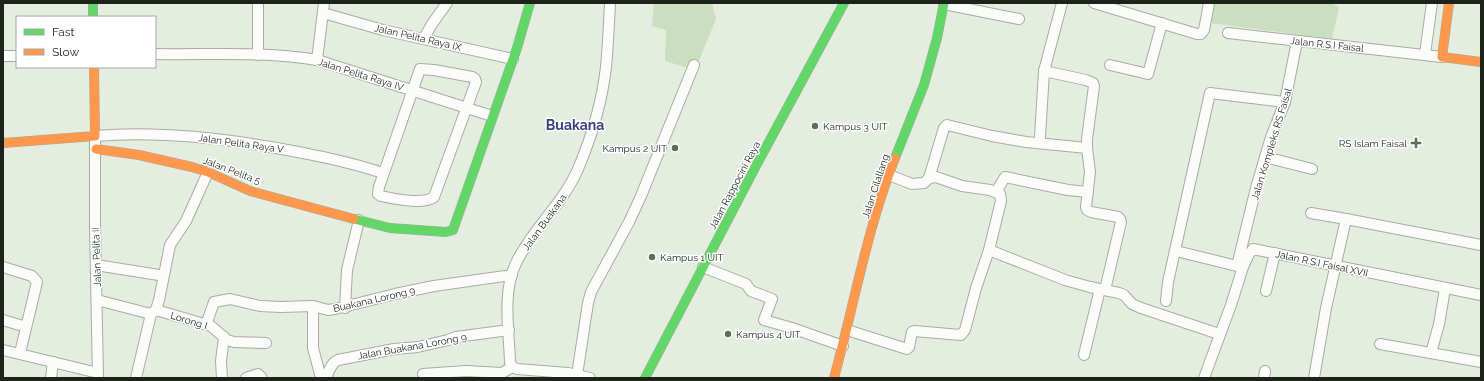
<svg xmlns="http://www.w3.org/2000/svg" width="1484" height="381" font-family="Raleway,sans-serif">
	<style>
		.green { fill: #cadfbf }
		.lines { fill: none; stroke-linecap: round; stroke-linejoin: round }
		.street-casing { stroke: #a5aca1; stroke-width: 12 }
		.fast-casing { stroke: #a5aca1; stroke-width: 10 }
		.slow-casing { stroke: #a5aca1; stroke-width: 10 }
		.street { stroke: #fbfcfa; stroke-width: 10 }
		.fast { stroke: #63d668; stroke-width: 9 }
		.slow { stroke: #ff974d; stroke-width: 9 }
		.poi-dot { fill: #636a5f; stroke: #fff; stroke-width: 1.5 }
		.labels { text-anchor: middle; stroke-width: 3; stroke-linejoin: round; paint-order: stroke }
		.street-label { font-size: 10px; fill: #1d231a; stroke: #fff }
		.poi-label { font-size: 10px; fill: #1d231a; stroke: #fff; text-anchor: start }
		.district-label { font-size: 14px; font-weight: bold; fill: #3e417e; stroke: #fff }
	</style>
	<rect width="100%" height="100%" fill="#e4ede0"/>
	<g class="green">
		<path d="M654,3H712L716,19L695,70L665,61L666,30L652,26Z"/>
		<path d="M1215,3H1330L1339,7L1332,39L1210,23Z"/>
	</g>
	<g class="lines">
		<g class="street-casing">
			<g id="street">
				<path d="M1062,3L1044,71L1086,80L1093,83L1094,86L1087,139V148L1090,172L1086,207L1087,210L1091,212L1118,217L1120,219L1121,222L1105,290"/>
				<path d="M1094,3L1197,34H1201L1204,30L1209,3"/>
				<path d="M944,4L1019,19"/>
				<path d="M323,13L383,30L513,59"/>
				<path d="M1228,33L1442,57"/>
				<path d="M424,38L432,24L447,3"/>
				<path d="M155,54C208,55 265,51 317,60L492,116"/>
				<path d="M1425,54L1432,3"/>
				<path d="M258,55V3"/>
				<path d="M3,56H17"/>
				<path d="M317,60L324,3"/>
				<path d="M1110,65L1148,74L1162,23"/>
				<path d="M420,69L434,70L472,77L475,79L476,82L434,197C424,205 394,199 381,196L378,194L379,187Z"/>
				<path d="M1040,137L1044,71"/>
				<path d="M1265,157L1312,169"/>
				<path d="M929,178L944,128L947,125L992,136L1026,142L1087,148"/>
				<path d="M996,192L1005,177L1068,190L1088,192"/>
				<path d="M1311,213L1346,219"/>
				<path d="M989,250L1065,280L1090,287L1119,293L1124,295L1132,304L1141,308L1219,334"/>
				<path d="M1176,251L1237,266L1256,188L1271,137L1285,102L1297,41"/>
				<path d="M96,265L159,275"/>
				<path d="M3,267L32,276L37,282L20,353"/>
				<path d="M703,267L746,284L751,291L772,299L764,320L792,328L843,346"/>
				<path d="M1266,291L1275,253"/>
				<path d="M97,300L151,314"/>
				<path d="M1166,301L1168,282L1210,93L1285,102"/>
				<path d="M313,306V348L321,378"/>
				<path d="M345,308L347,270L359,220"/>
				<path d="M156,310L211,326L227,340L234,342L266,343"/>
				<path d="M3,320L26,327"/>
				<path d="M206,325L214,302L230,299L260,306L281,307L313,306L328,310L335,309L395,294L434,286L512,275"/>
				<path d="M847,330L907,349L909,347L912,332L914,331L961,335L965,330L976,288L989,250L1001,201L1000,194L990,190L962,186L936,177L929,178L924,183L912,184L889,175"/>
				<path d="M1380,344L1481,362"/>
				<path d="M3,350L98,373"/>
				<path d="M1431,353L1439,324L1445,289"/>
				<path d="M1084,355L1100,289"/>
				<path d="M423,374L466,371L502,373L512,367"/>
				<path d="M577,375L588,303L591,292L629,222L641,196L694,65"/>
				<path d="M51,378L53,362"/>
				<path d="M98,378L95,226V136C154,131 213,137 271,147C309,154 347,161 383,173"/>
				<path d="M136,378L151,314L156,310L159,300L170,245L186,221L208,172"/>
				<path d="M222,378L221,361L224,337"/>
				<path d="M246,378L258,374L262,378"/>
				<path d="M326,378C329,371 331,363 338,360L394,349L418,347L448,340L456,337L509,330"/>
				<path d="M590,378L568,373L517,369L512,367L510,362C509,330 502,292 516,263C532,229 563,204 578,169C592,136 602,102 606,67C608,46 609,24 610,3"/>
				<path d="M1204,378L1231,305L1243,267L1249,254L1253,249L1481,295"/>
				<path d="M1264,378L1265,371"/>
				<path d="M1314,378L1326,308L1346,219L1481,245"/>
			</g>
		</g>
		<g class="fast-casing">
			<g id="fast">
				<path d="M93,3V17"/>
				<path d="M895,158L924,85L937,38L944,3"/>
				<path d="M354,219L390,228L446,232L453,230L517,48L530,3"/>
				<path d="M645,378L757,164L844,3"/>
			</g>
		</g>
		<g class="slow-casing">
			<g id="slow">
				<path d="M1449,3L1442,57L1481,62"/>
				<path d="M3,143L95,136L94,67"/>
				<path d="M96,149L139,155L192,167L208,172L250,191L354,219"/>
				<path d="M834,378C854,305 867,229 895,158"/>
			</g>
		</g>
		<use href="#street" class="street"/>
		<use href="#fast" class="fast"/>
		<use href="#slow" class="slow"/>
	</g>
	<g class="poi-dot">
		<circle cx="815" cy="126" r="4"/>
		<path d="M1414 137h4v4h4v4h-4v4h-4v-4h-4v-4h4z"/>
		<circle cx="675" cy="148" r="4"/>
		<circle cx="652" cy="257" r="4"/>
		<circle cx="728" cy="334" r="4"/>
	</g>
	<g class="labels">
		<g class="street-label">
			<text transform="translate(418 37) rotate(13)" y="4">Jalan Pelita Raya IX</text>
			<text transform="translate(1327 44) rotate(6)" y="4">Jalan R.S.I Faisal</text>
			<text transform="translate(361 74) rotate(17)" y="4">Jalan Pelita Raya IV</text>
			<text transform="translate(241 143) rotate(8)" y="4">Jalan Pelita Raya V</text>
			<text transform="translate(1271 144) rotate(-73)" y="4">Jalan Kompleks RS Faisal</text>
			<text transform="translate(232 170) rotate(21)" y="4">Jalan Pelita 5</text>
			<text transform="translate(734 185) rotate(-62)" y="4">Jalan Rappocini Raya</text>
			<text transform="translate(875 186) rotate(-72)" y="4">Jalan Cilallang</text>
			<text transform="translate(544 222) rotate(-54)" y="4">Jalan Buakana</text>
			<text transform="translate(96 257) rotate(-92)" y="4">Jalan Pelita II</text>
			<text transform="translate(1322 263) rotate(12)" y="4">Jalan R.S.I Faisal XVII</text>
			<text transform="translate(374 299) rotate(-13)" y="4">Buakana Lorong 9</text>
			<text transform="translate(189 320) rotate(17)" y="4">Lorong I</text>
			<text transform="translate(412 346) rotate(-10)" y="4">Jalan Buakana Lorong 9</text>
		</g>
		<g class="poi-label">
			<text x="823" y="130">Kampus 3 UIT</text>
			<text x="1407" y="147" text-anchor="end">RS Islam Faisal</text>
			<text x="667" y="152" text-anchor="end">Kampus 2 UIT</text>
			<text x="660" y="261">Kampus 1 UIT</text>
			<text x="736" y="338">Kampus 4 UIT</text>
		</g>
		<g class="district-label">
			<text x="575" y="130">Buakana</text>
		</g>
	</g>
	<rect width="1484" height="381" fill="none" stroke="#1d231a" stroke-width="8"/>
	<rect x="16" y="16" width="140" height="52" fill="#ffffff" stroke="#a5a7a3"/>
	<rect x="24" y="29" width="20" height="6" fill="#63d668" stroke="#a5a7a3"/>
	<text x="52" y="36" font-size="12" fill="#1d231a">Fast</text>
	<rect x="24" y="49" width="20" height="6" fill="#ff974d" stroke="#a5a7a3"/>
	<text x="52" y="56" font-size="12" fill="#1d231a">Slow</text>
</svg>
